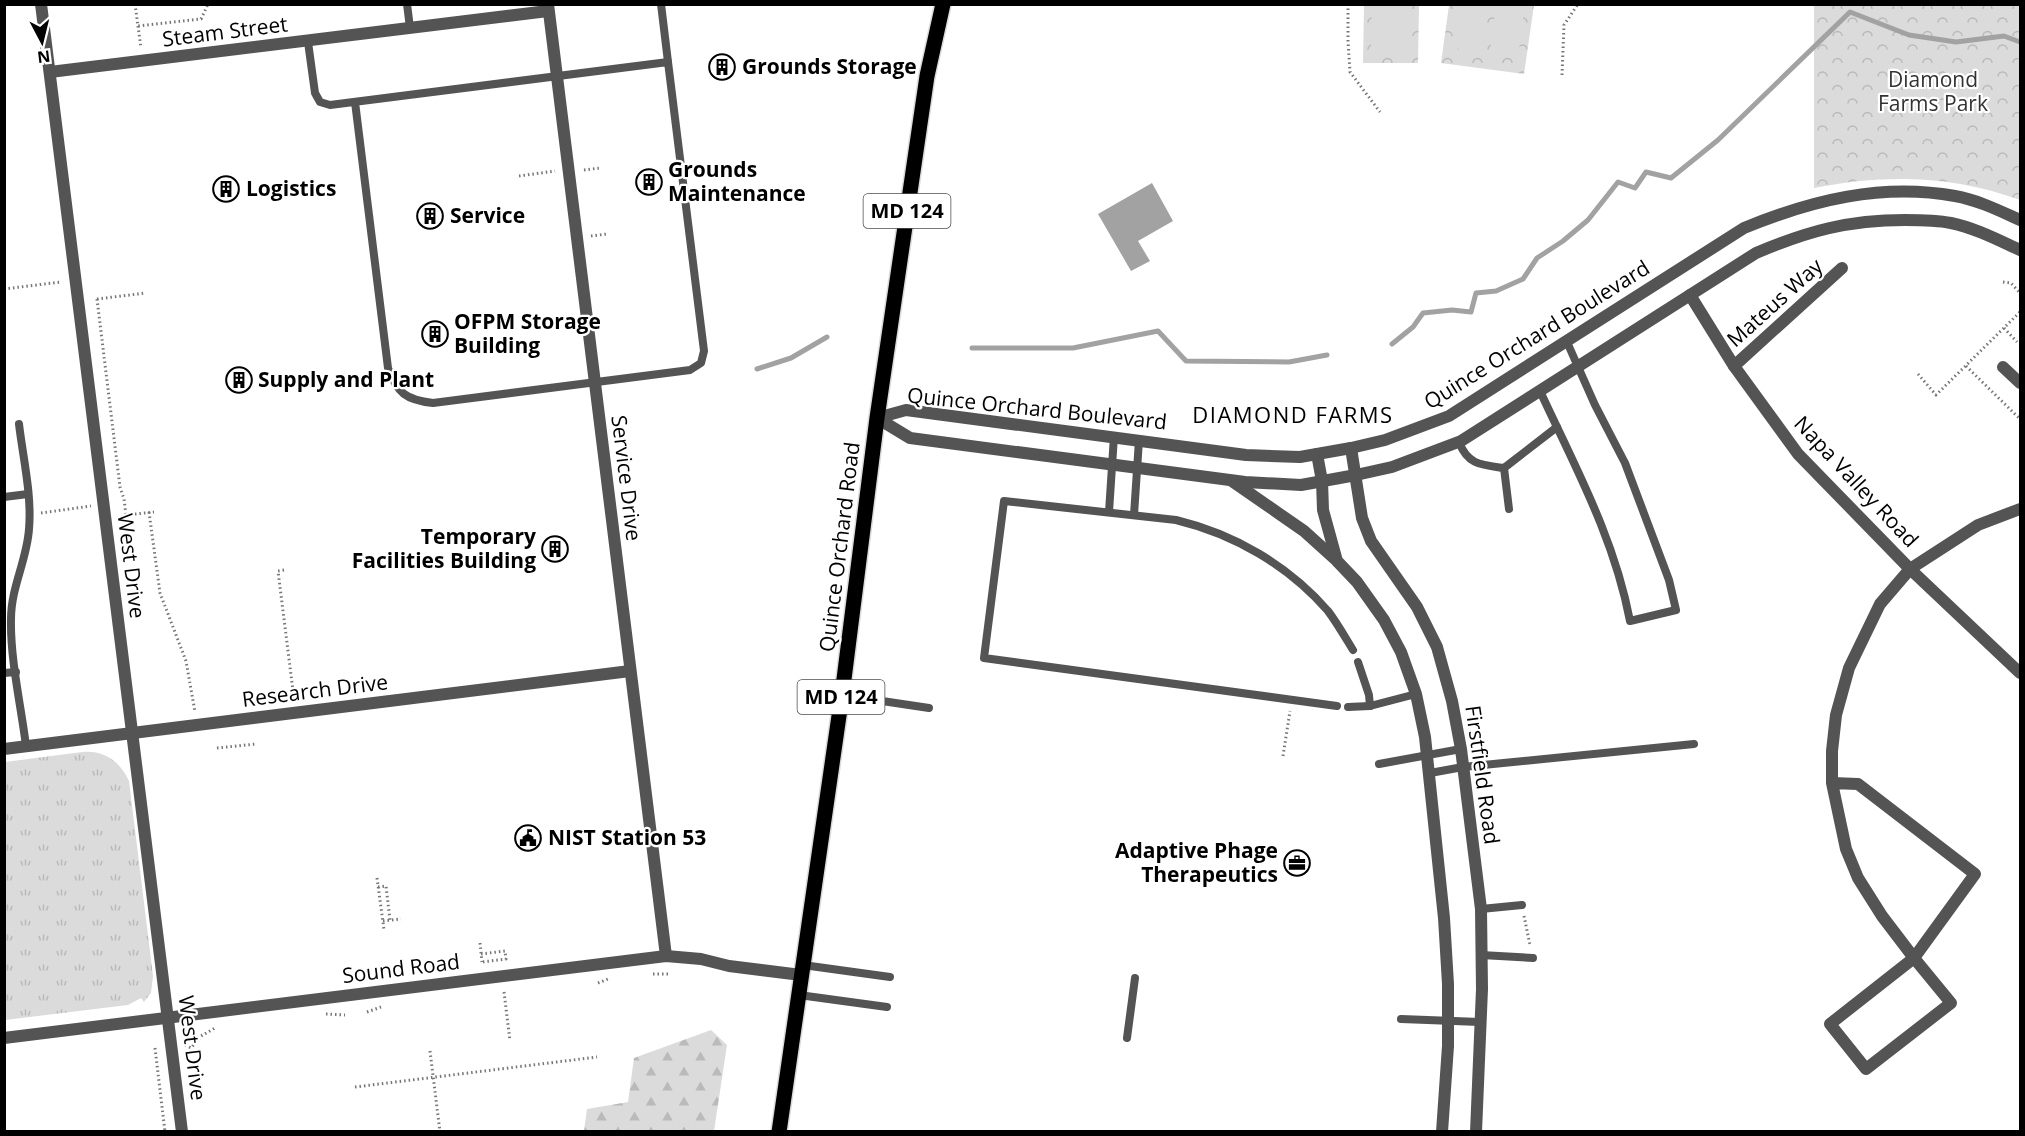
<svg xmlns="http://www.w3.org/2000/svg" width="2025" height="1136" font-family="'Open Sans',sans-serif">
	<style>
		.grass { fill: url(#grass-tufts) }
		.forest { fill: url(#forest-firs) }
		.park { fill: url(#park-crowns) }
		.garden { fill: #dbdbdb }
		.water { fill: #a2a2a2 }
		.lines { fill: none; stroke-linecap: round; stroke-linejoin: round }
		.stream { stroke: #a2a2a2; stroke-width: 5 }
		.primary-casing { stroke: #dbdbdb; stroke-width: 18 }
		.path { stroke: #767676; stroke-width: 3; stroke-dasharray: 1.5 3; stroke-linecap: butt }
		.service { stroke: #545454; stroke-width: 8 }
		.minor { stroke: #545454; stroke-width: 12 }
		.tertiary { stroke: #545454; stroke-width: 12 }
		.primary { stroke: #000; stroke-width: 15 }
		.labels { text-anchor: middle; stroke-width: 4.5; stroke-linejoin: round; paint-order: stroke }
		.shield { fill: #fff; stroke: #4c4c4c; stroke-width: 1.5 }
		.shield-label { font-size: 20px; font-weight: bold; fill: #000 }
		.street-label { font-size: 21px; fill: #000; stroke: #fff }
		.poi-label { font-size: 21px; font-weight: bold; fill: #000; stroke: #fff; text-anchor: start }
		.park-label { font-size: 21px; fill: #323232; stroke: #fff }
		.neighbourhood-label { font-size: 22px; letter-spacing: 1.5px; fill: #000; stroke: #fff }
	</style>
	<defs>
		<pattern id="grass-tufts" width="24" height="20" patternUnits="userSpaceOnUse" patternTransform="scale(1.5)"><rect width="24" height="20" fill="#dbdbdb"/><path d="M3 7l-1-3M5 7V3M7 7l1-3M15 17l-1-3M17 17v-4M19 17l1-3" fill="none" stroke="#bababa"/></pattern>
		<pattern id="forest-firs" width="22" height="20" patternUnits="userSpaceOnUse" patternTransform="scale(1.5)"><rect width="22" height="20" fill="#dbdbdb"/><path d="M5 1l3.5 6h-7zM16 11l3.5 6h-7z" fill="#bababa"/></pattern>
		<pattern id="park-crowns" width="20" height="18" patternUnits="userSpaceOnUse" patternTransform="scale(1.5)"><rect width="20" height="18" fill="#dbdbdb"/><path d="M2 6a3 3 0 1 1 6 0M12 15a3 3 0 1 1 6 0" fill="none" stroke="#bababa"/></pattern>
	</defs>
	<rect width="100%" height="100%" fill="#fff"/>
	<path class="grass" d="M82,752C104,750 120,761 129,781L153,976L151,993L144,1002L141,998L128,1005L5,1020V762Z"/>
	<path class="forest" d="M711,1030L727,1045L714,1131H584L587,1109L628,1102L634,1058Z"/>
	<g class="park">
		<path d="M1364,5H1419L1418,63H1363Z"/>
		<path d="M1449,5H1534L1524,74L1441,63Z"/>
		<path d="M1814,5H2020V200C1952,175 1885,174 1814,188Z"/>
	</g>
	<g class="garden">
		<path d="M1372,5H1411L1410,54L1371,53Z"/>
		<path d="M1459,5H1487L1481,52L1453,48Z"/>
		<path d="M1496,5H1525L1518,57L1490,53Z"/>
	</g>
	<path class="water" d="M1152,183L1173,221L1138,241L1150,261L1131,271L1098,214Z"/>
	<g class="lines">
		<g class="stream">
			<path d="M1392,344L1413,327L1423,313L1452,310L1471,312L1476,293L1496,291L1523,279L1537,258L1563,241L1588,220L1618,182L1635,188L1646,172L1671,178L1718,140L1850,12L1909,35L1956,42L2004,36L2020,42"/>
			<path d="M972,348H1073L1158,331L1186,361L1289,362L1327,355"/>
			<path d="M757,369L791,358L827,337"/>
		</g>
		<g class="primary-casing">
			<path id="primary" d="M779,1132L842,695L877,418L927,76L943,4"/>
		</g>
		<g class="path">
			<path d="M135,4L138,26L201,19L208,4"/>
			<path d="M1348,4V41L1350,72L1380,112"/>
			<path d="M138,26L141,48"/>
			<path d="M1562,75L1564,25L1578,4"/>
			<path d="M584,170L600,168"/>
			<path d="M519,176L555,171"/>
			<path d="M591,236L607,234"/>
			<path d="M2003,282L2011,283L2020,293"/>
			<path d="M4,289L61,282"/>
			<path d="M97,299L120,487L124,499L126,515"/>
			<path d="M97,299L146,293"/>
			<path d="M2004,328L2017,342"/>
			<path d="M1966,366L2020,419"/>
			<path d="M1918,374L1936,395L2020,312"/>
			<path d="M149,512L160,593L186,661L195,712"/>
			<path d="M41,513L91,506"/>
			<path d="M126,515L154,512"/>
			<path d="M284,570L278,571L294,699"/>
			<path d="M217,748L256,744"/>
			<path d="M1283,756L1290,711"/>
			<path d="M377,878L384,930"/>
			<path d="M378,887L386,886L390,920"/>
			<path d="M1524,916L1530,945"/>
			<path d="M383,921L401,919"/>
			<path d="M480,943L482,962"/>
			<path d="M481,954L505,951L506,959L482,962"/>
			<path d="M653,974H669"/>
			<path d="M598,983L608,979"/>
			<path d="M504,992L510,1041"/>
			<path d="M367,1012L381,1007"/>
			<path d="M326,1014L345,1015"/>
			<path d="M185,1045L191,1048L201,1036L215,1028"/>
			<path d="M155,1048L165,1132"/>
			<path d="M430,1051L440,1132"/>
			<path d="M355,1087L597,1057"/>
		</g>
		<g class="service">
			<path d="M407,4L410,28"/>
			<path d="M661,4L668,62"/>
			<path d="M308,42L315,93L320,102L330,105L668,62L704,351L701,363L690,370L433,403C406,400 397,393 388,368L355,102"/>
			<path d="M1540,391C1575,467 1614,537 1630,621L1676,610L1669,580L1625,463L1595,405L1567,342"/>
			<path d="M19,424C23,458 32,495 29,529C27,560 11,587 11,619C10,658 21,706 26,746"/>
			<path d="M1459,442C1468,465 1481,465 1504,468"/>
			<path d="M4,497L28,494"/>
			<path d="M1509,509L1504,468L1557,427"/>
			<path d="M1109,512L1114,436"/>
			<path d="M1134,515L1139,440"/>
			<path d="M1358,662L1369,695L1370,706"/>
			<path d="M4,673L16,672"/>
			<path d="M842,695L929,708"/>
			<path d="M1337,706L984,658L1004,501L1176,520C1234,534 1288,565 1328,611C1337,623 1345,637 1353,650"/>
			<path d="M1348,707L1370,706L1416,694"/>
			<path d="M1379,764L1461,749"/>
			<path d="M1430,773L1463,767L1694,744"/>
			<path d="M1481,909L1522,905"/>
			<path d="M1481,955L1533,958"/>
			<path d="M803,965L890,977"/>
			<path d="M799,995L887,1007"/>
			<path d="M1401,1019L1480,1022"/>
			<path d="M1127,1038L1135,978"/>
		</g>
		<g class="minor">
			<path d="M41,4L182,1132"/>
			<path d="M548,4L666,956"/>
			<path d="M50,72L548,11"/>
			<path d="M1690,295L1734,366L1798,454L1910,569L2020,673"/>
			<path d="M1734,366L1842,268"/>
			<path d="M2003,367L2020,383"/>
			<path d="M4,749L630,671"/>
			<path d="M1832,783L1858,784L1975,874L1914,958L1882,916L1858,878L1846,849L1832,783V751L1836,715L1849,668L1880,604L1910,569L1978,525L2020,509"/>
			<path d="M1914,958L1951,1003L1866,1069L1830,1024Z"/>
			<path d="M4,1038L666,956L701,959L729,966L801,975"/>
		</g>
		<g class="tertiary">
			<path d="M877,418L910,438L1245,482L1301,485L1356,475L1392,467L1461,441L1756,253C1808,231 1848,220 1905,220C1920,220 1936,220 1951,223C1975,228 1998,240 2020,250"/>
			<path d="M877,418L906,410L1246,455L1300,457L1351,448L1385,440L1449,416L1744,228C1812,200 1881,183 1955,196C1978,200 2000,211 2020,220"/>
			<path d="M1351,448L1362,518L1371,541L1417,607L1437,647L1452,701L1461,749L1481,909L1482,989L1476,1132"/>
			<path d="M1317,454L1322,481L1323,510L1337,561L1357,582L1384,620L1401,652L1416,694L1425,737L1444,918L1448,984V1046L1442,1132"/>
			<path d="M1232,481L1304,531L1335,559"/>
		</g>
		<use href="#primary" class="primary"/>
	</g>
	<defs>
		<g id="building-ring" transform="scale(1.35)"><circle r="9.5" fill="#fff" stroke="#000" stroke-width="1.5"/><path d="M-4-6H4V6H1V3H-1V6H-4ZM-2.5-4.3h1.7v1.8h-1.7ZM.8-4.3h1.7v1.8H.8ZM-2.5-1h1.7V.8h-1.7ZM.8-1h1.7V.8H.8Z" fill="#000"/></g>
		<g id="civic-ring" transform="scale(1.35)"><circle r="9.5" fill="#fff" stroke="#000" stroke-width="1.5"/><path d="M-.6-6.5H3V-4.5H.6V-3L4-1V1h2V6H-6V1h2V-1L-.6-3ZM-1.2 2.5V6h2.4V2.5Z" fill="#000"/></g>
		<g id="office-ring" transform="scale(1.35)"><circle r="9.5" fill="#fff" stroke="#000" stroke-width="1.5"/><path d="M-6-3h4V-5.5h4V-3h4V5H-6ZM-1-4.5V-3h2v-1.5ZM-6 0V1H6V0Z" fill="#000"/></g>
	</defs>
	<g fill-rule="evenodd">
		<use href="#building-ring" x="722" y="67"/>
		<use href="#building-ring" x="649" y="182"/>
		<use href="#building-ring" x="226" y="189"/>
		<use href="#building-ring" x="430" y="216"/>
		<use href="#building-ring" x="435" y="334"/>
		<use href="#building-ring" x="239" y="380"/>
		<use href="#building-ring" x="555" y="549"/>
		<use href="#civic-ring" x="528" y="838"/>
		<use href="#office-ring" x="1297" y="863"/>
	</g>
	<g class="labels">
		<g class="shield">
			<rect x="863.5" y="194" width="87" height="34" rx="4.5"/>
			<rect x="797.5" y="680" width="87" height="34" rx="4.5"/>
		</g>
		<g class="shield-label">
			<text x="907" y="218">MD 124</text>
			<text x="841" y="704">MD 124</text>
		</g>
		<g class="street-label">
			<text transform="translate(225 32) rotate(-7)" y="7">Steam Street</text>
			<text transform="translate(1775 303) rotate(-42)" y="7">Mateus Way</text>
			<text transform="translate(1537 335) rotate(-32)" y="7">Quince Orchard Boulevard</text>
			<text transform="translate(1037 409) rotate(6)" y="7">Quince Orchard Boulevard</text>
			<text transform="translate(626 478) rotate(83)" y="7">Service Drive</text>
			<text transform="translate(1856 482) rotate(47)" y="7">Napa Valley Road</text>
			<text transform="translate(840 547) rotate(-83)" y="7">Quince Orchard Road</text>
			<text transform="translate(131 566) rotate(83)" y="7">West Drive</text>
			<text transform="translate(315 691) rotate(-7)" y="7">Research Drive</text>
			<text transform="translate(1482 775) rotate(82)" y="7">Firstfield Road</text>
			<text transform="translate(401 969) rotate(-7)" y="7">Sound Road</text>
			<text transform="translate(192 1048) rotate(83)" y="7">West Drive</text>
		</g>
		<g class="poi-label">
			<text x="742" y="74">Grounds Storage</text>
			<text x="668" y="177">Grounds<tspan x="668" dy="24">Maintenance</tspan></text>
			<text x="246" y="196">Logistics</text>
			<text x="450" y="223">Service</text>
			<text x="454" y="329">OFPM Storage<tspan x="454" dy="24">Building</tspan></text>
			<text x="258" y="387">Supply and Plant</text>
			<text x="536" y="544" text-anchor="end">Temporary<tspan x="536" dy="24">Facilities Building</tspan></text>
			<text x="548" y="845">NIST Station 53</text>
			<text x="1278" y="858" text-anchor="end">Adaptive Phage<tspan x="1278" dy="24">Therapeutics</tspan></text>
		</g>
		<g class="park-label">
			<text x="1933" y="87">Diamond<tspan x="1933" dy="24">Farms Park</tspan></text>
		</g>
		<g class="neighbourhood-label">
			<text x="1293" y="423">DIAMOND FARMS</text>
		</g>
	</g>
	<rect width="2025" height="1136" fill="none" stroke="#000000" stroke-width="12"/>
	<g transform="translate(42 42) rotate(173)" stroke="#ffffff" stroke-width="4.5" paint-order="stroke">
	<path d="M0-4.5L10 22L0 15L-10 22Z" fill="#000000"/>
	<text y="-9" font-size="16" font-weight="bold" text-anchor="middle" fill="#000000">N</text>
	</g>
</svg>
